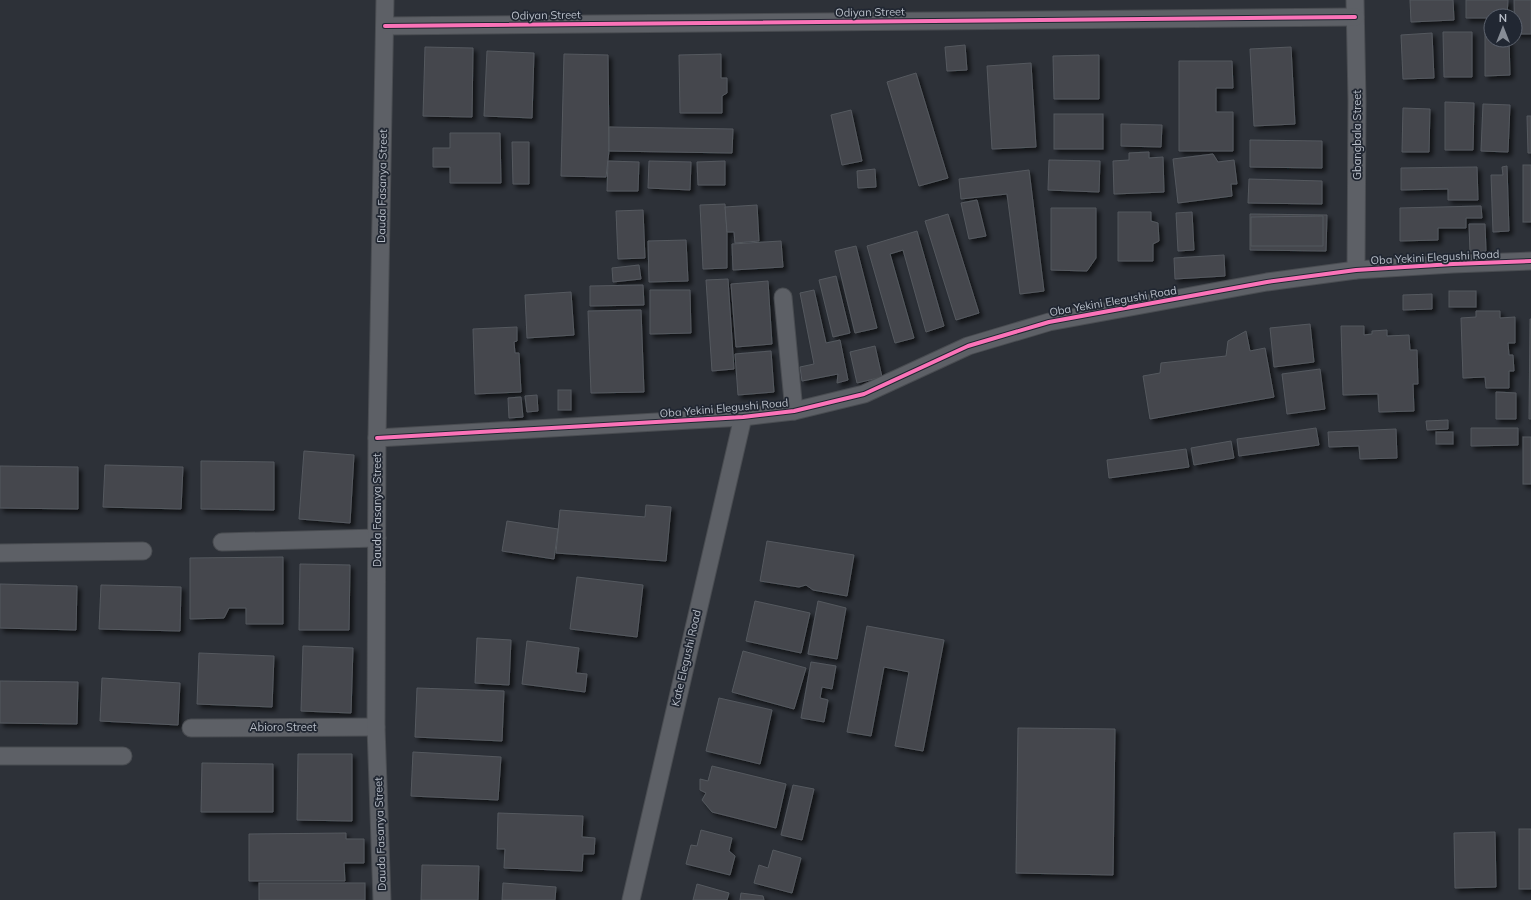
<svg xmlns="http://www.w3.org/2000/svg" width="1531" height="900" font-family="Mulish,sans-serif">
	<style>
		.building { fill: #44474d; stroke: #55595f; filter: url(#shadow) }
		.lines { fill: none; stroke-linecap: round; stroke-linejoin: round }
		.minor-casing { stroke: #494c51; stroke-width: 19 }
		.minor { stroke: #5d6066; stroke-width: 17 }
		.cycleway-casing { stroke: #212732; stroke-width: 6 }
		.cycleway { stroke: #fb73b8; stroke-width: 4 }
		.labels { text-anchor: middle; stroke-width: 3.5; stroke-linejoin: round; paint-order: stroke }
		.street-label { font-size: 11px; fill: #b8bec8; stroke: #212732 }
	</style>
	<defs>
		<filter id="shadow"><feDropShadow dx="3.5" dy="3.5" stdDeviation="2" flood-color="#0009"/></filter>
	</defs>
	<rect width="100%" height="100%" fill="#2d3138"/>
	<g class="building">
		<path d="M1410,0H1453L1454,20L1411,22Z"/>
		<path d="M1466,0H1508L1507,16H1491V18H1466Z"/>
		<path d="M1514,0H1531V34H1515Z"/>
		<path d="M1485,30H1491V40H1509L1510,75L1485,76Z"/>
		<path d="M1443,32H1472V77H1444Z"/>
		<path d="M1432,33L1434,78L1403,79L1401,35Z"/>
		<path d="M965,45L967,70L947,71L945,47Z"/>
		<path d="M425,47L473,48L472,117L423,116Z"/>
		<path d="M1291,47L1295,124L1254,126L1250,49Z"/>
		<path d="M487,51L534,53L532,118L484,116Z"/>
		<path d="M564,54L608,55L609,151L606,177L561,176Z"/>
		<path d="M721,54V78H727V93L722,96V113H680L679,55Z"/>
		<path d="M1099,55V99H1054L1053,56Z"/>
		<path d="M1179,61H1232L1233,88H1216V112H1233V151H1179Z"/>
		<path d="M1031,63L1036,147L992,149L987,66Z"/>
		<path d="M916,73L948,178L919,186L887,82Z"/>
		<path d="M1445,102L1474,103L1473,150H1445Z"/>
		<path d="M1483,104L1510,105L1508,152L1481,151Z"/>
		<path d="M1403,108L1430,109L1429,152H1402Z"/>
		<path d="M851,110L862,161L842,165L831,115Z"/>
		<rect x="1054" y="114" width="49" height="35"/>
		<path d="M1527,116H1531V153H1528Z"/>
		<path d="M1121,124L1162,125L1161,147L1121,146Z"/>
		<path d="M609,127L733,129L732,153L609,151Z"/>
		<path d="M450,133H500L501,183H450V167H433V148H450Z"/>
		<path d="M1250,140L1322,141V168L1250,167Z"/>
		<path d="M512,142H529V184H513Z"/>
		<path d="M1149,152V158L1163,157L1164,192L1114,194L1113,161L1129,160V153Z"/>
		<path d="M1213,154L1218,162L1234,160L1237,184H1231L1232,196L1178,203L1173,159Z"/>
		<path d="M1049,160L1100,161L1099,192L1048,190Z"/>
		<path d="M608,161L639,162L638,191H607Z"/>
		<path d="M649,161L691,162L690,190L648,188Z"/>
		<path d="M725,161V185H698L697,162Z"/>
		<rect x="1523" y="165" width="8" height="57"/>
		<path d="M1507,166L1509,231L1493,232L1491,175H1503L1502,167Z"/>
		<path d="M1477,167L1478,200H1448V189L1401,190V168Z"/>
		<path d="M875,169L876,187L858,188L857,171Z"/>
		<path d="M1029,170L1044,291L1020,294L1007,194L961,199L959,179Z"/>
		<path d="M1249,179L1322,181V204L1248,203Z"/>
		<path d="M977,200L986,236L969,239L961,203Z"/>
		<path d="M725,204L727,232V268L703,269L700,205Z"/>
		<path d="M757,205L759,241L735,243L734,232H727L725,207Z"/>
		<path d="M1481,206L1482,218H1466V228H1438V240L1400,241V208Z"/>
		<path d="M1051,208H1096V258L1087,271L1051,270Z"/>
		<path d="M643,210L645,258L618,259L616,211Z"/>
		<path d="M1118,212H1151V221L1158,223L1159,241L1153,244V261H1118Z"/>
		<path d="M1192,212L1194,250L1178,251L1176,213Z"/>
		<path d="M948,214L979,313L956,320L925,221Z"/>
		<path d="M1250,214L1327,215L1326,251L1250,250Z"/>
		<path d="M1323,216V246H1251V217Z"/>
		<path d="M1469,224H1485L1486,251L1470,252Z"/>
		<path d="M917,231L944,326L926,332L903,250L890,254L914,338L895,343L867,246Z"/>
		<path d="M686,240L688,281L649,282L648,241Z"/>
		<path d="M781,241L783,267L733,270L732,244Z"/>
		<path d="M856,246L877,328L855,333L835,251Z"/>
		<path d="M1224,255L1225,276L1175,279L1174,258Z"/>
		<path d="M639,265L641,279L613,282L612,268Z"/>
		<path d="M836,276L850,333L833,337L819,280Z"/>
		<path d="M728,279L734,369L712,371L706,280Z"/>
		<path d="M768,281L772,344L736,347L731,284Z"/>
		<path d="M643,285L644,305L590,306V286Z"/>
		<path d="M650,290H690L691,333L650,334Z"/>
		<path d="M814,290L826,343L840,340L848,380L837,383L838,374L802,381L800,367L814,364L800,293Z"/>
		<rect x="1449" y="291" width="27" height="16"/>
		<path d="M571,292L574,335L527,338L525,295Z"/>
		<path d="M1432,294V309L1403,310V295Z"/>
		<path d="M641,310L644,392L591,393L588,311Z"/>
		<path d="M1476,311H1500V318L1515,317V343H1508L1509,355H1513L1514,371H1509V388H1486L1485,377L1463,378L1461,318L1476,317Z"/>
		<path d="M1530,319H1531V419H1529Z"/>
		<path d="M1310,324L1314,362L1274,367L1270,328Z"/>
		<path d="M1341,326H1364V335L1372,334V331L1387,330V336L1409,335L1410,350H1417L1418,384H1413L1414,411L1379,412L1378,394L1343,395Z"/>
		<path d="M517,327V341L514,342L515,353H519L521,392L475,394L473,329Z"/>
		<path d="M1246,331L1250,351L1265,348L1274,397L1150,419L1143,376L1160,373L1161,363L1226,356L1228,341Z"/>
		<path d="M875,346L882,377L857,383L850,352Z"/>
		<path d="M771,351L774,392L738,395L735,354Z"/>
		<path d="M1320,369L1325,409L1287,414L1282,374Z"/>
		<rect x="558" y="390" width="13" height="20"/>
		<path d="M1496,392L1516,393V419H1496Z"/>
		<path d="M537,395L538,411L527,412L525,396Z"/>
		<path d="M521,397L523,417L509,418L508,398Z"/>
		<path d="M1448,420V429L1427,430L1426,421Z"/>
		<path d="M1316,428L1319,445L1239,456L1237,439Z"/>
		<path d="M1471,428H1518V445L1471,446Z"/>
		<path d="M1396,429L1397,458L1360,459L1359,446L1329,447L1328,432Z"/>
		<rect x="1436" y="432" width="17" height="12"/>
		<rect x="1523" y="437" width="8" height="47"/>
		<path d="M1231,441L1234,458L1194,465L1191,448Z"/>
		<path d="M1186,449L1189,467L1109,478L1107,460Z"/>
		<path d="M304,451L354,455L350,523L299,519Z"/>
		<path d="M201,461L274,462V510L201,509Z"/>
		<path d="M105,465L183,467L181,509L103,507Z"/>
		<path d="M0,466L78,467V509L0,508Z"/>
		<path d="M646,505L671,507L666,561L556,553L560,510L645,517Z"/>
		<path d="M507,521L558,529L554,559L502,551Z"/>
		<path d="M767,541L854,555L847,596L813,590L806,585L799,587L760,581Z"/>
		<path d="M283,557V624H246V608H229L224,618L190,619V558Z"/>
		<path d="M300,564L350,565L349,630H299Z"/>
		<path d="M577,577L643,585L637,637L570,629Z"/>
		<path d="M0,584L77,586L76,630L0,628Z"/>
		<path d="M101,585L181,587L180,631L99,629Z"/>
		<path d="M755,601L810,613L801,653L746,641Z"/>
		<path d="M818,601L846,608L837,659L808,654Z"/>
		<path d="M867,626L944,640L923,751L895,746L909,672L884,667L871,736L847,732Z"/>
		<path d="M477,638L511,640L509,685L475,683Z"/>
		<path d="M527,641L579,648L576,673L587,674L585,692L522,684Z"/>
		<path d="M303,646L353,648L351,713L301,711Z"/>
		<path d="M743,651L806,668L794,709L732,692Z"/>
		<path d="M199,653L274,656L272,707L197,704Z"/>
		<path d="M811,662L836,666L832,689L822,687L820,698L828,700L824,722L801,718Z"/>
		<path d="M102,678L180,683L178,725L100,721Z"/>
		<path d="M0,681L78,682L77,724L0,723Z"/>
		<path d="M417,688L504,691L502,741L415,737Z"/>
		<path d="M719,698L772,710L760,764L706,751Z"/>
		<path d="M1018,728L1115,729L1113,875L1016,873Z"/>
		<path d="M413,752L501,757L498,800L411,796Z"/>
		<path d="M298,754H352V821L297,820Z"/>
		<path d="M202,763L273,764V812H201Z"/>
		<path d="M712,766L786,784L776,828L712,812L702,800L706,793L700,790V779L708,781Z"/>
		<path d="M793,785L814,789L802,840L781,835Z"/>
		<path d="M498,813L583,816L582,837L595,838L594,854H583L582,871L504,868L505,849H497Z"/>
		<rect x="1519" y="829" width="12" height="60"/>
		<path d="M701,830L732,838L729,851L735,856L730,875L686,864L691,845L697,846Z"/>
		<path d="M1495,832L1496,887L1455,888L1454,833Z"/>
		<path d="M346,833V839H364V863H344L345,881H249V834Z"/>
		<path d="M773,850L801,858L792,893L754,883L759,865L768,868Z"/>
		<path d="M422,865L479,866L478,900H421Z"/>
		<rect x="259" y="883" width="106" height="17"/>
		<path d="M503,883L556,887L555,900H502Z"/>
		<path d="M697,884L729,893L727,900H693Z"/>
		<path d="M741,893L763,896L764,900H740Z"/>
	</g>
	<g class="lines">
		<g class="minor-casing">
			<g id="minor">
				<path d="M1355,0L1357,101L1356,270"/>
				<path d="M385,26L1355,17"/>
				<path d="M783,297L794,411"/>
				<path d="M377,438L743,417L794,411L864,394L968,346L1049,322L1267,282L1356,270L1453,264L1531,261"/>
				<path d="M222,542L377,538"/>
				<path d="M0,553L143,551"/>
				<path d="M191,728L376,727"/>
				<path d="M0,756H123"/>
				<path d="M382,900L376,727L377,438L385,0"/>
				<path d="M631,900L743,417"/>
			</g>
		</g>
		<use href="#minor" class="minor"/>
		<g class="cycleway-casing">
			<g id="cycleway">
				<path d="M385,26L1355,17"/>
				<path d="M377,438L743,417L794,411L864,394L968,346L1049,322L1267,282L1356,270L1453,264L1531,261"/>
			</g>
		</g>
		<use href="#cycleway" class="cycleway"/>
	</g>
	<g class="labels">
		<g class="street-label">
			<text transform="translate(870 12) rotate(-1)" y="4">Odiyan Street</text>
			<text transform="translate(546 15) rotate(-1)" y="4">Odiyan Street</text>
			<text transform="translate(1357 135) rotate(-90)" y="4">Gbangbala Street</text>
			<text transform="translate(382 186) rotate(-89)" y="4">Dauda Fasanya Street</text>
			<text transform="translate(1435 257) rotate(-3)" y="4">Oba Yekini Elegushi Road</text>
			<text transform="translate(1113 301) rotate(-10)" y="4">Oba Yekini Elegushi Road</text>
			<text transform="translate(724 408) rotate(-5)" y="4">Oba Yekini Elegushi Road</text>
			<text transform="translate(377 510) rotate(-90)" y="4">Dauda Fasanya Street</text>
			<text transform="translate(686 658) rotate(-77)" y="4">Kate Elegushi Road</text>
			<text x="283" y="731">Abioro Street</text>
			<text transform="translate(380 834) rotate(-92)" y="4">Dauda Fasanya Street</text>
		</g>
	</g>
	<g transform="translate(1503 28)"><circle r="19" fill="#212732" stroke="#5d636e"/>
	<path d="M0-3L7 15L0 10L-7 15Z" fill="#878d96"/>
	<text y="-6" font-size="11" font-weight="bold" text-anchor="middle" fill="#b8bec8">N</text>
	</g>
</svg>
